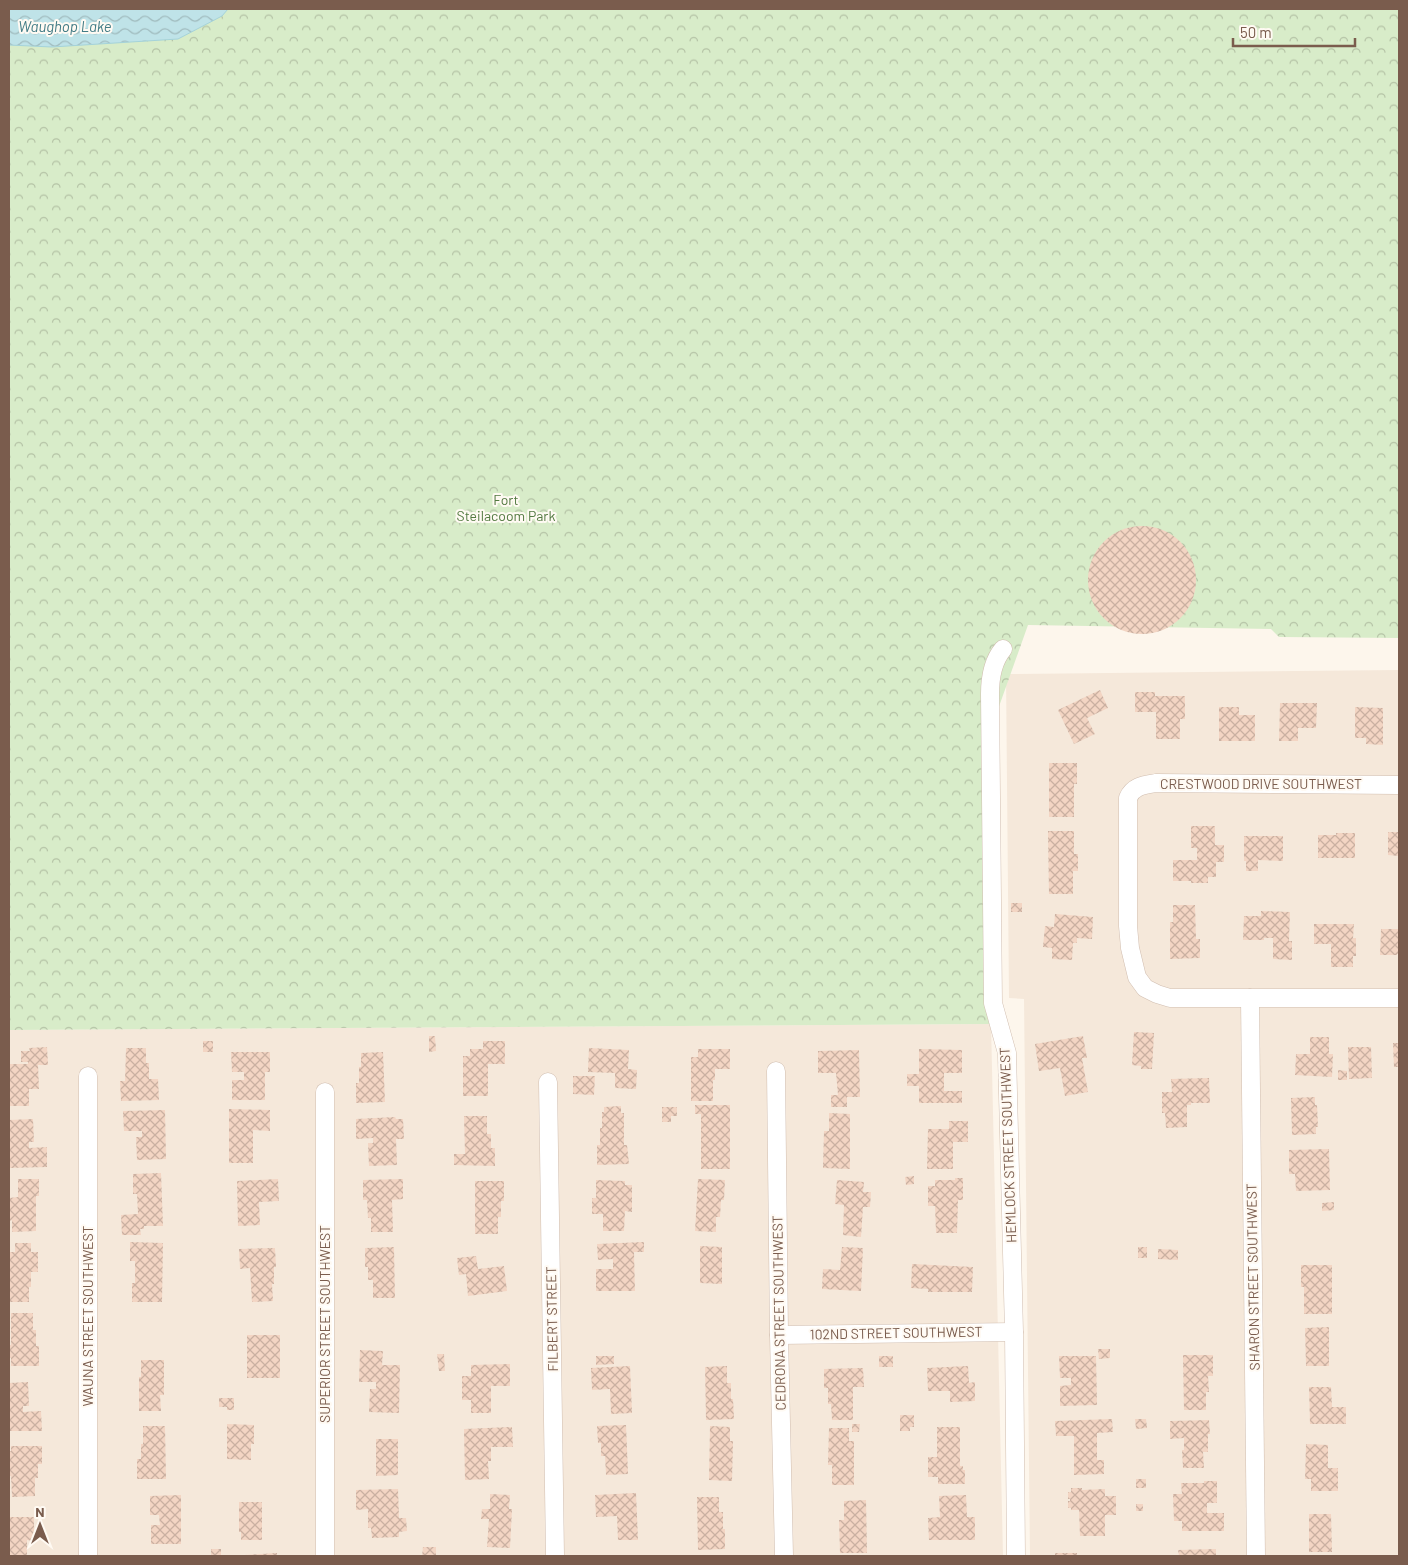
<svg xmlns="http://www.w3.org/2000/svg" width="1408" height="1565" font-family="Barlow,sans-serif">
	<style>
		.residential { fill: #f5e8da }
		.forest { fill: url(#forest-crowns) }
		.water { fill: url(#water-waves); stroke: #a5d3da }
		.building { fill: url(#building-cross-hatch) }
		.lines { fill: none; stroke-linecap: round; stroke-linejoin: round }
		.minor-casing { stroke: #d1beb0; stroke-width: 19 }
		.minor { stroke: #fff; stroke-width: 18 }
		.labels { text-anchor: middle; stroke-width: 4; stroke-linejoin: round; paint-order: stroke }
		.park-label { font-size: 14px; fill: #537a41; stroke: #fffaf3 }
		.street-label { font-size: 14px; fill: #7a5c4d; stroke: #fffaf3 }
		.water-label { font-size: 15px; font-style: italic; fill: #437c86; stroke: #fffaf3 }
	</style>
	<defs>
		<pattern id="forest-crowns" width="20" height="18" patternUnits="userSpaceOnUse" patternTransform="scale(1.25)"><rect width="20" height="18" fill="#d8ecc9"/><path d="M2 6a3 3 0 1 1 6 0M12 15a3 3 0 1 1 6 0" fill="none" stroke="#b4c2a5"/></pattern>
		<pattern id="water-waves" width="16" height="10" patternUnits="userSpaceOnUse" patternTransform="scale(1.25)"><rect width="16" height="10" fill="#bfe3e8"/><path d="M0 5q4-4 8 0t8 0" fill="none" stroke="#a0bbbe"/></pattern>
		<pattern id="building-cross-hatch" width="8" height="8" patternUnits="userSpaceOnUse" patternTransform="scale(1.25)"><rect width="8" height="8" fill="#f3d5c3"/><path d="M0 0l8 8M0 8l8-8" fill="none" stroke="#cab0a1"/></pattern>
	</defs>
	<rect width="100%" height="100%" fill="#fdf6ec"/>
	<g class="residential">
		<path d="M1399,670V1556H1030L1024,999L1009,998L1006,674Z"/>
		<path d="M991,1024L1003,1556H9V1030Z"/>
	</g>
	<path class="forest" d="M9,9H1399V638L1279,637L1271,629L1028,625L991,729V1024L9,1030Z"/>
	<path class="water" d="M9,9H228L222,16L178,39L52,47L9,45Z"/>
	<g class="building">
		<circle cx="1142" cy="580" r="54"/>
		<path d="M1100,690L1108,708L1087,718L1095,734L1074,744L1058,710Z"/>
		<path d="M1135,692H1155V696H1185V719H1180V739H1156V712H1135Z"/>
		<path d="M1280,703H1317L1316,728H1298V741H1279Z"/>
		<path d="M1219,707H1239V715H1255V741H1219Z"/>
		<path d="M1355,707L1383,708V745L1366,744V738H1355Z"/>
		<path d="M1049,763H1077V784H1074V817H1049Z"/>
		<path d="M1191,826H1215V845H1224V862H1216V877H1208V883H1191V881H1173V860H1197V848H1191Z"/>
		<path d="M1048,831H1074V854H1078V871H1073V894H1049Z"/>
		<path d="M1388,832H1399V856L1388,855Z"/>
		<path d="M1336,833H1355V858H1318V835H1336Z"/>
		<path d="M1244,836H1283V861L1258,860V871H1246V861H1244Z"/>
		<rect x="1011" y="903" width="11" height="9"/>
		<path d="M1173,905H1195L1196,939H1200V958L1170,959V922H1173Z"/>
		<path d="M1261,911L1290,912L1289,941H1292V960L1273,959V938H1264V940H1243L1244,916H1261Z"/>
		<path d="M1055,914L1093,917L1092,939L1077,938V943H1073L1072,960L1052,959V948L1043,947L1045,926L1054,927Z"/>
		<path d="M1314,924H1354L1353,938H1356V956H1353V967H1331V944H1314Z"/>
		<path d="M1381,929H1399V954H1397V955H1380Z"/>
		<path d="M1134,1032L1154,1033L1152,1069H1141V1066L1132,1065Z"/>
		<path d="M429,1036H435L436,1051L429,1052Z"/>
		<path d="M1083,1036L1087,1058H1082L1088,1092L1065,1096L1060,1068L1039,1071L1035,1044Z"/>
		<path d="M1310,1037H1329V1054H1333L1332,1077L1295,1075L1296,1054H1310Z"/>
		<rect x="203" y="1041" width="10" height="11"/>
		<path d="M483,1041H505V1064H488V1096H463V1056H470V1049H483Z"/>
		<path d="M1393,1043H1399V1067H1394Z"/>
		<path d="M47,1047L48,1065H38L39,1089H29V1106H9V1064H28V1062H21V1051H30L29,1048Z"/>
		<path d="M1348,1047H1371L1372,1078L1349,1079Z"/>
		<path d="M126,1048H146V1063H149V1079H158L159,1100L121,1101L120,1081H125Z"/>
		<path d="M589,1048L629,1050L628,1069L637,1070L636,1089L615,1088V1073L588,1072Z"/>
		<path d="M698,1049H730V1069H715V1080H713V1101H691V1057H698Z"/>
		<path d="M919,1049L962,1050V1073H944V1091H962V1103H919V1086H907V1074H919Z"/>
		<path d="M859,1050L860,1097H847V1107H831V1095H838L836,1073H818V1051Z"/>
		<path d="M231,1052H270V1072H265V1100H232V1080H244V1072H232Z"/>
		<path d="M383,1052L385,1102L356,1103V1083H359V1067H361V1053Z"/>
		<path d="M1338,1070L1347,1071V1080H1338Z"/>
		<path d="M573,1076H595L594,1095L573,1094Z"/>
		<path d="M1209,1078L1210,1103H1191V1105H1187V1127L1166,1128L1165,1113H1162V1092H1172L1171,1079Z"/>
		<path d="M1315,1097V1105H1317L1318,1127H1316V1134L1292,1135L1291,1098Z"/>
		<path d="M695,1105H730V1169H701V1114H695Z"/>
		<path d="M621,1106V1113H624V1145H627L629,1164L597,1165V1145H600V1128H602V1112H604V1107Z"/>
		<path d="M662,1107H677V1116H671V1122H662Z"/>
		<path d="M229,1109L270,1110V1131L253,1130V1163H229Z"/>
		<path d="M165,1110L166,1159L137,1160L136,1137H142V1131H124L123,1111Z"/>
		<path d="M829,1113L850,1114V1169L823,1168L824,1131H829Z"/>
		<path d="M464,1116H487V1134H491V1148H495V1166L454,1165V1154H465Z"/>
		<path d="M395,1117L396,1119H403L404,1139H396L397,1165L369,1166L368,1143H373V1138L356,1139V1119Z"/>
		<path d="M33,1119L34,1142H29V1148L47,1147V1167L9,1168V1120Z"/>
		<path d="M949,1121H968V1142H953V1169H927L928,1129H949Z"/>
		<path d="M1329,1149L1330,1190L1296,1191L1295,1174H1289V1150Z"/>
		<path d="M161,1173L163,1226H144V1229H140L141,1235H122L121,1215L138,1214L137,1194H133V1174Z"/>
		<path d="M914,1176V1184L906,1185L905,1177Z"/>
		<path d="M955,1178H963V1200H958L957,1233H936L935,1206H928V1186H935V1180H955Z"/>
		<path d="M18,1179H39V1196H36V1231L12,1232V1220L9,1221V1198L18,1197Z"/>
		<path d="M278,1179L279,1201L259,1202L260,1225L238,1226L237,1181Z"/>
		<path d="M403,1179V1199L392,1200L393,1232H371V1218H368L367,1200H363V1180Z"/>
		<path d="M698,1179L725,1180L724,1200H721L720,1217H716V1232L695,1231Z"/>
		<path d="M596,1180L625,1181V1185H632V1212L625,1211L624,1231H603V1214H592V1198H596Z"/>
		<path d="M837,1180L864,1182L863,1192H871L870,1207H863L861,1237L843,1235L844,1205L835,1204Z"/>
		<path d="M475,1181H504V1201H501V1217H498V1234H475Z"/>
		<path d="M1334,1202V1210L1322,1211V1203Z"/>
		<path d="M130,1242L163,1243L162,1302H132V1283H135V1261H130Z"/>
		<path d="M644,1242V1252H634L635,1291H596V1269H613V1259L598,1260L597,1244Z"/>
		<path d="M15,1243H31V1252H38V1272H31V1287H29V1302H9V1252H15Z"/>
		<path d="M700,1246L722,1247V1284L700,1283Z"/>
		<path d="M394,1247L395,1298H373V1280H368V1267H365V1248Z"/>
		<path d="M842,1247L863,1248L861,1291L822,1289L823,1269L840,1270Z"/>
		<rect x="1138" y="1247" width="9" height="11"/>
		<path d="M275,1248L276,1267H274V1284H272L273,1301L252,1302L250,1268L240,1269L239,1249Z"/>
		<path d="M1158,1249L1178,1250V1260L1158,1259Z"/>
		<path d="M476,1256L478,1269L504,1266L507,1291L468,1296L466,1274L459,1275L457,1258Z"/>
		<path d="M912,1264L973,1267L972,1292H928V1289L911,1288Z"/>
		<path d="M1301,1265H1332V1314H1304V1287H1301Z"/>
		<path d="M11,1313H33V1330H36V1346H39V1366H11V1358H9V1345H11Z"/>
		<path d="M1329,1327V1366H1306L1305,1328Z"/>
		<rect x="247" y="1335" width="33" height="43"/>
		<path d="M1098,1349H1110V1358L1099,1359Z"/>
		<path d="M360,1350L383,1351L382,1365H400L399,1413L369,1412L370,1389H376V1382H359Z"/>
		<path d="M437,1354H444L445,1371H439Z"/>
		<path d="M1183,1355H1213V1376H1208L1209,1392H1206V1410H1184Z"/>
		<path d="M596,1356H614V1364L596,1365Z"/>
		<rect x="879" y="1356" width="14" height="11"/>
		<path d="M1059,1356H1096L1097,1405L1060,1406V1386L1071,1385V1378H1060Z"/>
		<path d="M141,1360H164V1395H160L161,1411H139V1377H141Z"/>
		<path d="M510,1364V1386H491V1413H471V1400H462V1376H471V1365Z"/>
		<path d="M630,1366L632,1413L611,1414L610,1389L592,1390L591,1368Z"/>
		<path d="M727,1366V1383H731V1399H733L734,1419L706,1420L705,1367Z"/>
		<path d="M968,1366L969,1383L975,1382V1401L950,1402V1391H928L927,1368Z"/>
		<path d="M863,1368L864,1387H853V1420H832L831,1404H828V1388H824V1369Z"/>
		<path d="M28,1382L29,1406H23V1412L41,1411L42,1431H9V1383Z"/>
		<path d="M1309,1387H1331L1332,1407H1346V1424H1310Z"/>
		<path d="M219,1398H234V1410H227V1407H219Z"/>
		<path d="M900,1415H914V1427H910V1431H900Z"/>
		<path d="M1112,1419L1113,1432L1097,1433V1460H1104V1474L1074,1475V1436H1056L1055,1421Z"/>
		<path d="M1135,1419H1146L1147,1428L1136,1429Z"/>
		<path d="M1209,1420L1210,1434H1208V1452H1203L1204,1468H1183L1182,1450H1184V1438L1170,1439V1421Z"/>
		<path d="M227,1424L254,1425V1444H251V1460L227,1459Z"/>
		<path d="M852,1424H860L859,1432H852Z"/>
		<path d="M626,1425L628,1474L606,1475L605,1456H601V1443H598L597,1426Z"/>
		<path d="M143,1426H165L166,1479H137V1459H141V1444H143Z"/>
		<path d="M710,1426L730,1427V1441H733L732,1481L709,1480Z"/>
		<path d="M512,1427L513,1447H491V1461H488L489,1479L465,1480L464,1429Z"/>
		<path d="M937,1427H960V1466H963V1470H965V1484H938V1477H928V1457H937Z"/>
		<path d="M829,1428H849V1441H854V1485H832V1465H828Z"/>
		<path d="M376,1439H398V1475L376,1476Z"/>
		<path d="M1306,1444L1328,1445V1468H1338V1491H1311V1479H1305Z"/>
		<path d="M11,1446H42V1464H38V1478H35V1496L12,1497L11,1476H9V1451H11Z"/>
		<rect x="1136" y="1479" width="10" height="9"/>
		<path d="M1204,1481H1217V1503H1207V1513H1224V1531H1182V1521H1174L1173,1494H1182L1181,1483H1204Z"/>
		<path d="M1071,1488H1082V1490L1105,1489V1496H1116V1515H1105V1536H1080L1079,1510H1071V1508H1068V1501H1070V1499H1068V1492H1071Z"/>
		<path d="M398,1489L399,1518H406L407,1531L399,1532V1537L372,1538L371,1528H368V1509L356,1510V1490Z"/>
		<path d="M636,1493L638,1540H618L617,1516L596,1517L595,1495Z"/>
		<path d="M490,1494L510,1495L509,1509H512L510,1548L487,1547L489,1519H481L482,1509H490Z"/>
		<path d="M181,1495V1544H151V1525H160L159,1515H150V1496Z"/>
		<path d="M966,1495L967,1517H975V1540H929L928,1518L940,1517L939,1496Z"/>
		<path d="M697,1497H719V1512H723V1529H725V1549L698,1550Z"/>
		<path d="M866,1500L867,1553H840L839,1520H844V1501Z"/>
		<path d="M239,1502H262V1540H241V1532H239Z"/>
		<rect x="1136" y="1504" width="7" height="7"/>
		<path d="M1309,1514H1331L1332,1552H1309Z"/>
		<path d="M9,1517H34V1541L27,1540V1556H9Z"/>
		<path d="M423,1547H436V1556H422Z"/>
		<rect x="211" y="1549" width="10" height="6"/>
		<path d="M1216,1549V1556H1179L1178,1550Z"/>
		<path d="M277,1553V1556H245V1555Z"/>
		<rect x="1055" y="1553" width="22" height="3"/>
	</g>
	<g class="lines">
		<g class="minor-casing">
			<g id="minor">
				<path d="M1003,649C992,662 990,678 990,694L993,1003L1007,1053L1014,1332L1016,1556"/>
				<path d="M1399,785L1156,783C1144,785 1133,786 1128,798V926L1130,948L1137,977L1145,988L1157,994L1170,998H1399"/>
				<path d="M1250,998L1256,1556"/>
				<path d="M776,1071L779,1335L784,1556"/>
				<path d="M88,1076V1556"/>
				<path d="M548,1082L555,1556"/>
				<path d="M779,1335L1014,1332"/>
				<path d="M325,1556V1092"/>
			</g>
		</g>
		<use href="#minor" class="minor"/>
	</g>
	<g class="labels">
		<g class="park-label">
			<text x="506" y="505">Fort<tspan x="506" dy="16">Steilacoom Park</tspan></text>
		</g>
		<g class="street-label">
			<text x="1261" y="789">CRESTWOOD DRIVE SOUTHWEST</text>
			<text transform="translate(1008 1145) rotate(-92)" y="5">HEMLOCK STREET SOUTHWEST</text>
			<text transform="translate(1253 1277) rotate(-91)" y="5">SHARON STREET SOUTHWEST</text>
			<text transform="translate(779 1313) rotate(-91)" y="5">CEDRONA STREET SOUTHWEST</text>
			<text transform="translate(88 1316) rotate(-90)" y="5">WAUNA STREET SOUTHWEST</text>
			<text transform="translate(552 1319) rotate(-91)" y="5">FILBERT STREET</text>
			<text transform="translate(325 1324) rotate(-90)" y="5">SUPERIOR STREET SOUTHWEST</text>
			<text transform="translate(896 1333) rotate(-1)" y="5">102ND STREET SOUTHWEST</text>
		</g>
		<g class="water-label">
			<text x="65" y="32">Waughop Lake</text>
		</g>
	</g>
	<rect width="1408" height="1565" fill="none" stroke="#7a5c4d" stroke-width="20"/>
	<g transform="translate(40 1525)" stroke="#fffaf3" stroke-width="4" paint-order="stroke">
	<path d="M0-4L9 19L0 12L-9 19Z" fill="#7a5c4d"/>
	<text y="-8" font-size="14" font-weight="bold" text-anchor="middle" fill="#7a5c4d">N</text>
	</g>
	<path d="M1233 38v8h122v-8" fill="none" stroke="#7a5c4d" stroke-width="2.5"/>
	<text x="1240" y="38" font-size="15" fill="#7a5c4d" stroke="#fffaf3" stroke-width="4" paint-order="stroke">50 m</text>
</svg>
